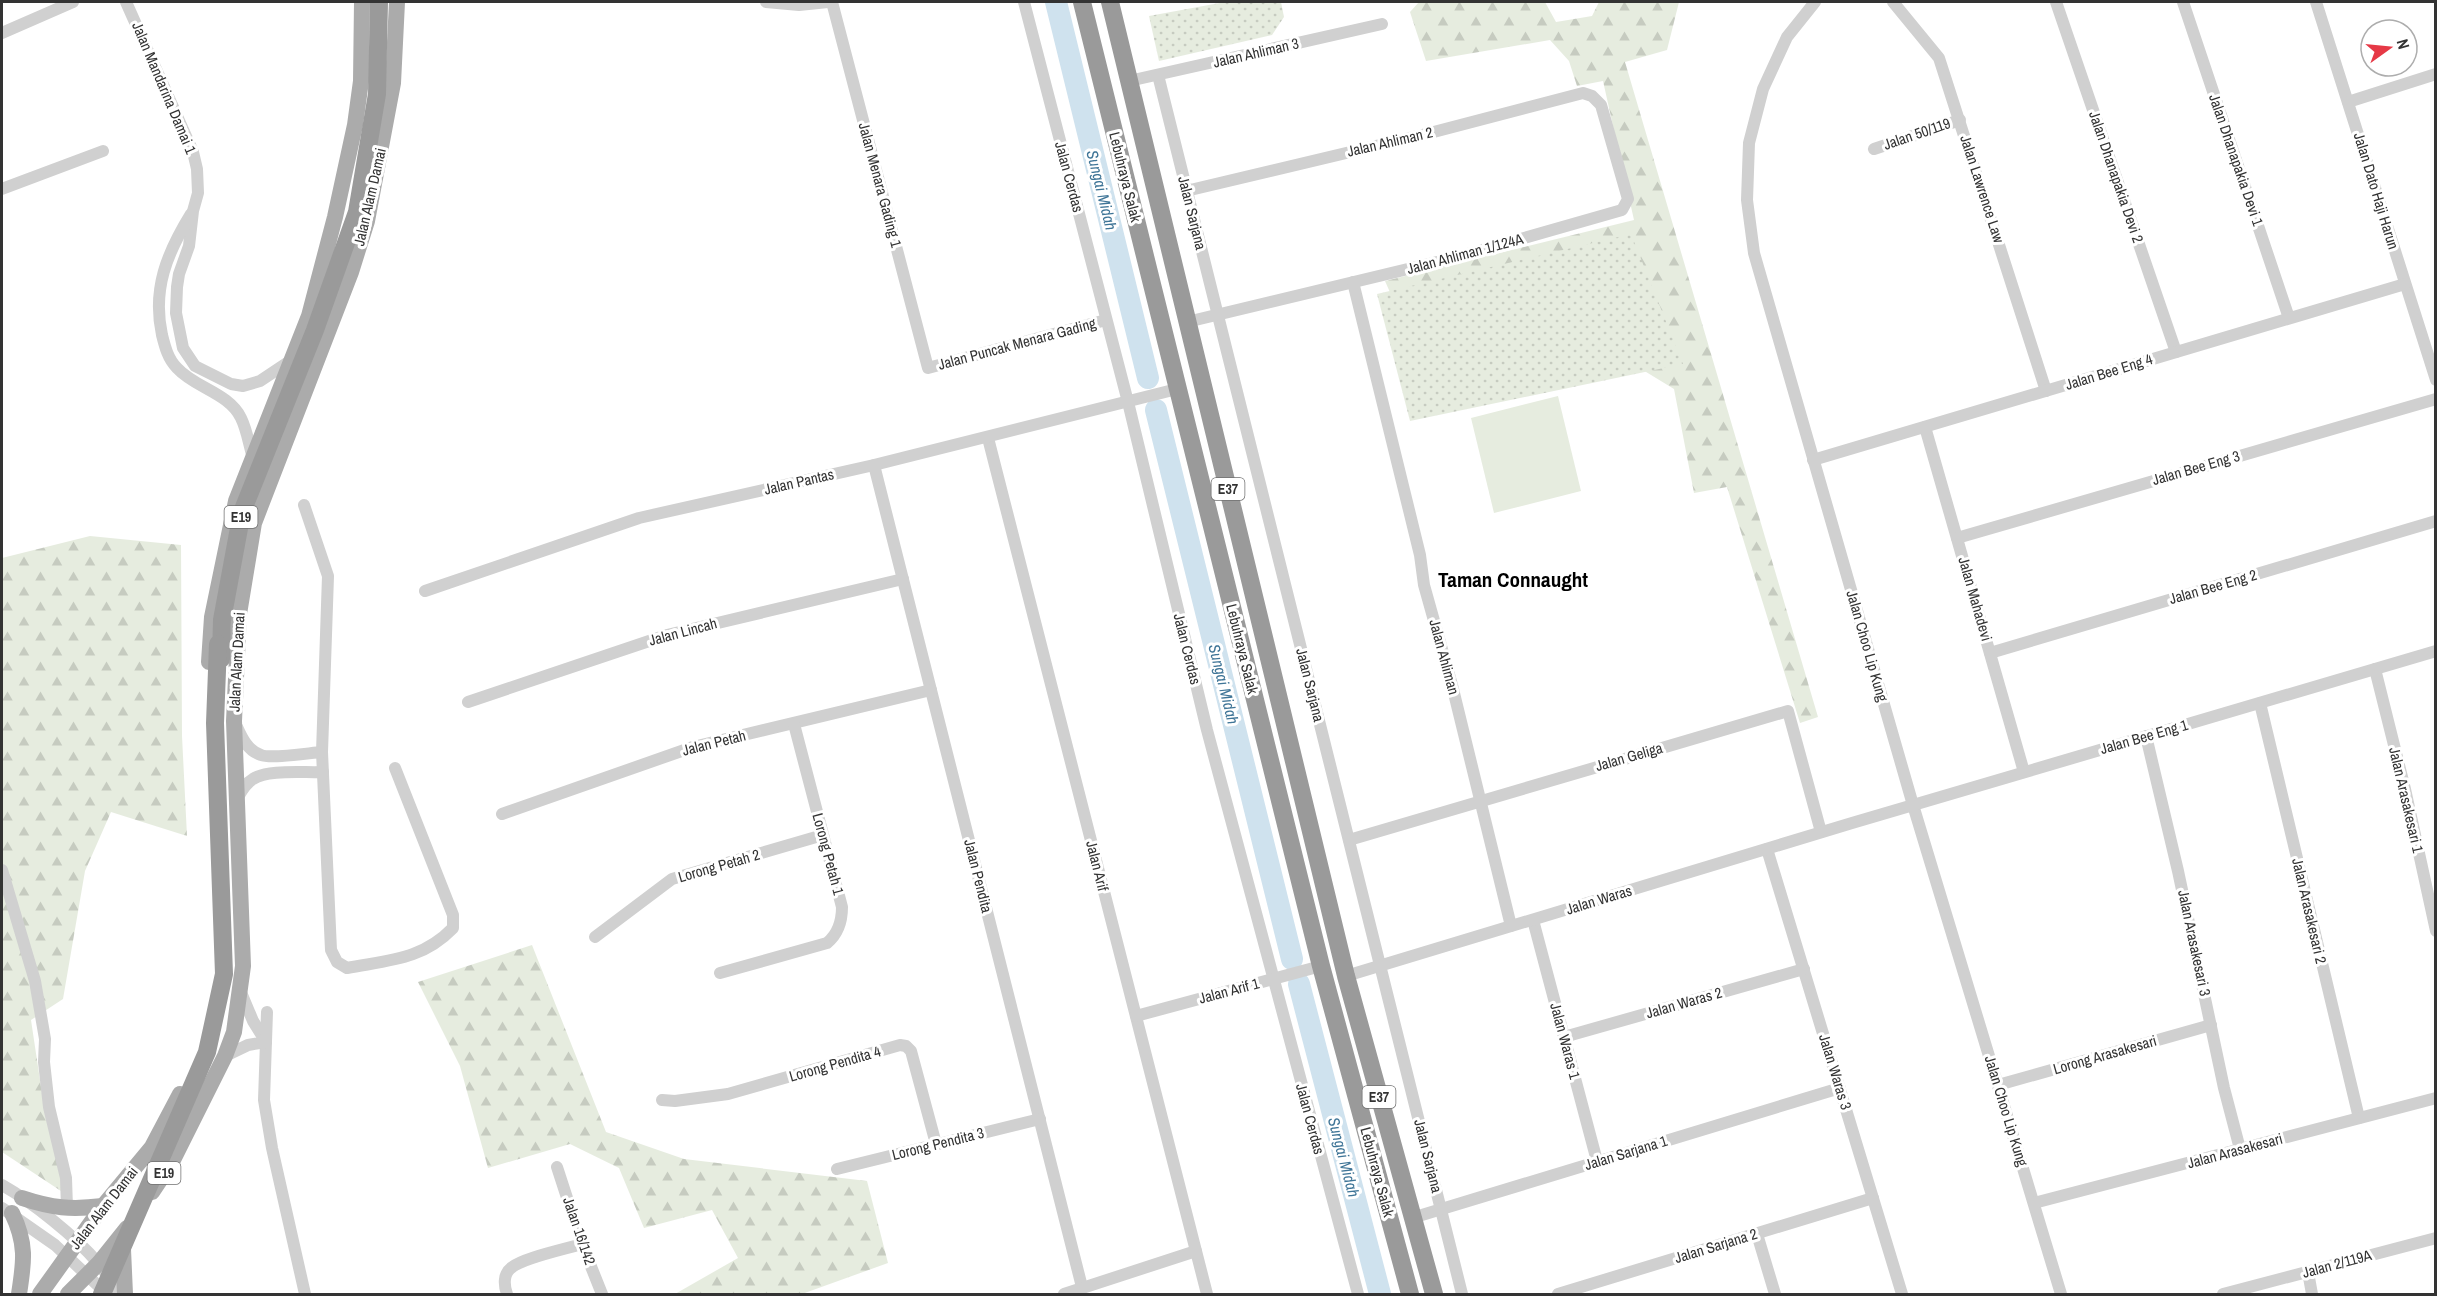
<svg xmlns="http://www.w3.org/2000/svg" width="2437" height="1296" font-family="'Archivo Narrow',sans-serif">
	<style>
		.grass { fill: #e6ecdf }
		.forest { fill: url(#forest-firs) }
		.park { fill: url(#park-dots) }
		.lines { fill: none; stroke-linecap: round; stroke-linejoin: round }
		.river { stroke: #cfe2ee; stroke-width: 22 }
		.minor { stroke: #d0d0d0; stroke-width: 12 }
		.major { stroke: #ababab; stroke-width: 16 }
		.highway { stroke: #9a9a9a; stroke-width: 18 }
		.highway-bridge { stroke: #9a9a9a; stroke-width: 18 }
		.labels { text-anchor: middle; stroke-width: 6; stroke-linejoin: round; paint-order: stroke }
		.shield { fill: #fff; stroke: #707070; stroke-width: 1.5 }
		.shield-label { font-size: 14px; font-weight: bold; fill: #333 }
		.street-label { font-size: 15px; fill: #333; stroke: #fff }
		.water-label { font-size: 16px; font-style: italic; fill: #3f7597; stroke: #fff }
		.district-label { font-size: 21px; font-weight: bold; fill: #000; stroke: #fff }
	</style>
	<defs>
		<pattern id="forest-firs" width="22" height="20" patternUnits="userSpaceOnUse" patternTransform="scale(1.5)"><rect width="22" height="20" fill="#e6ecdf"/><path d="M5 1l3.5 6h-7zM16 11l3.5 6h-7z" fill="#c6cbc0"/></pattern>
		<pattern id="park-dots" width="8" height="8" patternUnits="userSpaceOnUse" patternTransform="scale(1.5)"><rect width="8" height="8" fill="#e6ecdf"/><path d="M2 2h.1M6 6h.1" fill="none" stroke="#c6cbc0" stroke-width="1.8" stroke-linecap="round"/></pattern>
	</defs>
	<rect width="100%" height="100%" fill="#fff"/>
	<path class="grass" d="M1558,396L1581,491L1494,513L1471,418Z"/>
	<g class="forest">
		<path d="M1419,2H1545L1556,22L1592,16L1599,2H1679L1667,50L1625,62L1818,717L1800,723L1727,487L1694,493L1674,389L1633,364L1396,306L1385,281L1634,220L1603,81L1577,86L1569,61L1550,40L1426,61L1410,12Z"/>
		<path d="M90,536L181,545L182,736L187,836L111,812L85,871L63,999L31,1020L44,1107L64,1193L2,1152V558Z"/>
		<path d="M532,945L606,1132L684,1159L867,1181L888,1263L802,1294H675L738,1258L712,1210L644,1228L619,1168L570,1144L488,1168L460,1066L418,982Z"/>
	</g>
	<g class="park">
		<path d="M1225,2H1281L1284,17L1272,35L1159,61L1149,16Z"/>
		<path d="M1631,234L1683,364L1410,421L1377,294Z"/>
	</g>
	<g class="lines">
		<g class="river">
			<path d="M1056,2L1148,378"/>
			<path d="M1156,410L1292,959"/>
			<path d="M1299,984L1380,1294"/>
		</g>
		<g class="minor">
			<path d="M126,2L193,152L197,169L198,193L193,211L189,246L179,274L177,287L176,313L183,348L195,366L231,384L243,386L260,381L290,361"/>
			<path d="M766,2L799,5L828,2"/>
			<path d="M832,2L928,368L1106,320"/>
			<path d="M1024,2L1128,402L1207,730L1358,1294"/>
			<path d="M1815,2L1787,37L1763,89L1749,143L1747,200L1754,253L1913,805L2061,1294"/>
			<path d="M1893,2L1939,58L2046,391"/>
			<path d="M2056,2L2176,352"/>
			<path d="M2183,2L2289,318"/>
			<path d="M2316,2L2436,380"/>
			<path d="M2,33L73,2"/>
			<path d="M1158,75L1462,1294"/>
			<path d="M1129,81L1382,24"/>
			<path d="M2348,102L2436,74"/>
			<path d="M1874,149L1960,120"/>
			<path d="M2,189L103,151"/>
			<path d="M1186,191L1426,134L1583,93L1592,96L1601,105L1628,199L1622,210L1454,258L1187,322"/>
			<path d="M191,214C167,253 152,289 162,335C165,347 168,359 177,368C195,388 229,393 241,418C247,430 249,445 253,458"/>
			<path d="M1353,282L1420,555L1424,585L1452,685L1511,926"/>
			<path d="M1925,427L2024,772"/>
			<path d="M988,438L1207,1294"/>
			<path d="M1813,460L2405,284"/>
			<path d="M874,465L1082,1287"/>
			<path d="M304,505L328,576L322,752L331,950L337,962L347,968C389,960 422,960 453,928V915L395,768"/>
			<path d="M1957,538L2436,399"/>
			<path d="M425,591L639,518L874,465L1177,389"/>
			<path d="M1990,653L2436,521"/>
			<path d="M2375,669L2405,789L2436,931"/>
			<path d="M468,702L667,635L903,579"/>
			<path d="M2260,703L2359,1118"/>
			<path d="M237,727C242,738 248,751 261,755C271,759 309,753 322,752"/>
			<path d="M2146,736L2178,871L2224,1088L2240,1149"/>
			<path d="M238,797C242,790 246,783 253,779C267,769 305,773 323,772"/>
			<path d="M502,814L693,747L931,690"/>
			<path d="M1349,840L1788,711L1821,832"/>
			<path d="M1767,849L1902,1294"/>
			<path d="M2,870L35,981L45,1039L44,1062L49,1107L66,1178L67,1208"/>
			<path d="M1533,920L1597,1161"/>
			<path d="M595,937L672,879L823,835"/>
			<path d="M720,973L827,943C838,934 842,921 842,907L794,724"/>
			<path d="M1346,976L1852,823L2436,651"/>
			<path d="M240,990L253,1021L266,1042"/>
			<path d="M267,1012L264,1100L272,1148L305,1294"/>
			<path d="M1136,1016L1321,966"/>
			<path d="M1564,1037L1804,969"/>
			<path d="M225,1056L248,1045L266,1042"/>
			<path d="M1998,1085L2211,1025"/>
			<path d="M662,1100L675,1101L728,1094L900,1045L906,1046L911,1051L936,1144"/>
			<path d="M557,1167L582,1244L602,1294"/>
			<path d="M837,1169L1040,1119"/>
			<path d="M2,1185C32,1202 75,1236 98,1263C106,1272 112,1284 118,1294"/>
			<path d="M2034,1203L2436,1098"/>
			<path d="M2,1208L55,1245L107,1294"/>
			<path d="M1412,1218L1840,1088"/>
			<path d="M1757,1234L1775,1294"/>
			<path d="M2308,1272L2312,1294"/>
			<path d="M507,1294C504,1286 503,1274 511,1268C522,1258 566,1249 582,1244"/>
			<path d="M1064,1294L1196,1251"/>
			<path d="M1558,1294L1873,1198"/>
			<path d="M2223,1294L2436,1238"/>
		</g>
		<g class="major">
			<path d="M209,662L212,617L236,501L309,316L335,217L355,125L361,81L362,2"/>
			<path d="M152,1192L172,1162L225,1056L234,1032L243,966L234,721L239,614L254,523L351,272L367,221L393,83L397,2"/>
			<path d="M22,1198C52,1208 71,1210 103,1206"/>
			<path d="M12,1213C27,1244 24,1262 19,1294"/>
			<path d="M123,1249L125,1294"/>
			<path d="M40,1294L103,1206L152,1147L180,1094"/>
			<path d="M68,1294L99,1263L127,1228"/>
		</g>
		<g class="highway">
			<path d="M1082,2L1321,966L1410,1294"/>
			<path d="M1110,2L1346,976L1434,1294"/>
			<path d="M221,659L222,620L242,512L315,330L357,212L377,94L379,2"/>
		</g>
		<path class="highway-bridge" d="M102,1294L207,1052L224,974L215,723L218,644"/>
	</g>
	<g class="labels">
		<g class="shield">
			<rect x="1211.5" y="478" width="33" height="22" rx="4.5"/>
			<rect x="224.5" y="506" width="33" height="22" rx="4.5"/>
			<rect x="1362.5" y="1086" width="33" height="22" rx="4.5"/>
			<rect x="147.5" y="1162" width="33" height="22" rx="4.5"/>
		</g>
		<g class="shield-label">
			<text x="1228" y="494">E37</text>
			<text x="241" y="522">E19</text>
			<text x="1379" y="1102">E37</text>
			<text x="164" y="1178">E19</text>
		</g>
		<g class="street-label">
			<text transform="translate(1256 53) rotate(-13)" y="5">Jalan Ahliman 3</text>
			<text transform="translate(164 88) rotate(67)" y="5">Jalan Mandarina Damai 1</text>
			<text transform="translate(1917 134) rotate(-19)" y="5">Jalan 50/119</text>
			<text transform="translate(1390 142) rotate(-13)" y="5">Jalan Ahliman 2</text>
			<text transform="translate(2236 160) rotate(71)" y="5">Jalan Dhanapakia Devi 1</text>
			<text transform="translate(1069 177) rotate(75)" y="5">Jalan Cerdas</text>
			<text transform="translate(1125 177) rotate(76)" y="5">Lebuhraya Salak</text>
			<text transform="translate(2116 177) rotate(71)" y="5">Jalan Dhanapakia Devi 2</text>
			<text transform="translate(880 185) rotate(75)" y="5">Jalan Menara Gading 1</text>
			<text transform="translate(1982 189) rotate(72)" y="5">Jalan Lawrence Law</text>
			<text transform="translate(2376 191) rotate(73)" y="5">Jalan Dato Haji Harun</text>
			<text transform="translate(370 197) rotate(-77)" y="5">Jalan Alam Damai</text>
			<text transform="translate(1192 213) rotate(76)" y="5">Jalan Sarjana</text>
			<text transform="translate(1465 254) rotate(-15)" y="5">Jalan Ahliman 1/124A</text>
			<text transform="translate(1017 344) rotate(-15)" y="5">Jalan Puncak Menara Gading</text>
			<text transform="translate(2109 372) rotate(-17)" y="5">Jalan Bee Eng 4</text>
			<text transform="translate(2196 468) rotate(-16)" y="5">Jalan Bee Eng 3</text>
			<text transform="translate(799 482) rotate(-13)" y="5">Jalan Pantas</text>
			<text transform="translate(2213 587) rotate(-16)" y="5">Jalan Bee Eng 2</text>
			<text transform="translate(1975 599) rotate(74)" y="5">Jalan Mahadevi</text>
			<text transform="translate(683 632) rotate(-15)" y="5">Jalan Lincah</text>
			<text transform="translate(1867 646) rotate(74)" y="5">Jalan Choo Lip Kung</text>
			<text transform="translate(1187 649) rotate(76)" y="5">Jalan Cerdas</text>
			<text transform="translate(1242 649) rotate(76)" y="5">Lebuhraya Salak</text>
			<text transform="translate(1444 657) rotate(75)" y="5">Jalan Ahliman</text>
			<text transform="translate(237 662) rotate(-87)" y="5">Jalan Alam Damai</text>
			<text transform="translate(1310 685) rotate(76)" y="5">Jalan Sarjana</text>
			<text transform="translate(2144 737) rotate(-16)" y="5">Jalan Bee Eng 1</text>
			<text transform="translate(714 743) rotate(-14)" y="5">Jalan Petah</text>
			<text transform="translate(1629 757) rotate(-16)" y="5">Jalan Geliga</text>
			<text transform="translate(2406 800) rotate(77)" y="5">Jalan Arasakesari 1</text>
			<text transform="translate(828 854) rotate(75)" y="5">Lorong Petah 1</text>
			<text transform="translate(719 866) rotate(-16)" y="5">Lorong Petah 2</text>
			<text transform="translate(1097 866) rotate(76)" y="5">Jalan Arif</text>
			<text transform="translate(978 876) rotate(76)" y="5">Jalan Pendita</text>
			<text transform="translate(1599 900) rotate(-17)" y="5">Jalan Waras</text>
			<text transform="translate(2309 911) rotate(77)" y="5">Jalan Arasakesari 2</text>
			<text transform="translate(2194 943) rotate(78)" y="5">Jalan Arasakesari 3</text>
			<text transform="translate(1229 991) rotate(-15)" y="5">Jalan Arif 1</text>
			<text transform="translate(1684 1003) rotate(-16)" y="5">Jalan Waras 2</text>
			<text transform="translate(1565 1041) rotate(75)" y="5">Jalan Waras 1</text>
			<text transform="translate(2105 1055) rotate(-16)" y="5">Lorong Arasakesari</text>
			<text transform="translate(835 1064) rotate(-16)" y="5">Lorong Pendita 4</text>
			<text transform="translate(1835 1072) rotate(73)" y="5">Jalan Waras 3</text>
			<text transform="translate(2006 1111) rotate(73)" y="5">Jalan Choo Lip Kung</text>
			<text transform="translate(1310 1119) rotate(75)" y="5">Jalan Cerdas</text>
			<text transform="translate(938 1144) rotate(-14)" y="5">Lorong Pendita 3</text>
			<text transform="translate(2235 1151) rotate(-15)" y="5">Jalan Arasakesari</text>
			<text transform="translate(1626 1153) rotate(-17)" y="5">Jalan Sarjana 1</text>
			<text transform="translate(1428 1156) rotate(76)" y="5">Jalan Sarjana</text>
			<text transform="translate(1377 1172) rotate(75)" y="5">Lebuhraya Salak</text>
			<text transform="translate(104 1208) rotate(-52)" y="5">Jalan Alam Damai</text>
			<text transform="translate(579 1231) rotate(71)" y="5">Jalan 16/142</text>
			<text transform="translate(1716 1246) rotate(-17)" y="5">Jalan Sarjana 2</text>
			<text transform="translate(2337 1264) rotate(-15)" y="5">Jalan 2/119A</text>
		</g>
		<g class="water-label">
			<text transform="translate(1102 190) rotate(76)" y="6">Sungai Midah</text>
			<text transform="translate(1224 684) rotate(76)" y="6">Sungai Midah</text>
			<text transform="translate(1344 1157) rotate(75)" y="6">Sungai Midah</text>
		</g>
		<g class="district-label">
			<text x="1513" y="587">Taman Connaught</text>
		</g>
	</g>
	<rect width="2437" height="1296" fill="none" stroke="#333333" stroke-width="6"/>
	<g transform="translate(2389 48) rotate(75)"><circle r="28" fill="#ffffff" stroke="#adadad" stroke-width="1.5"/>
	<path d="M0-4.5L10 22L0 15L-10 22Z" fill="#e63946"/>
	<text y="-9" font-size="16" font-weight="bold" text-anchor="middle" fill="#333333">N</text>
	</g>
</svg>
